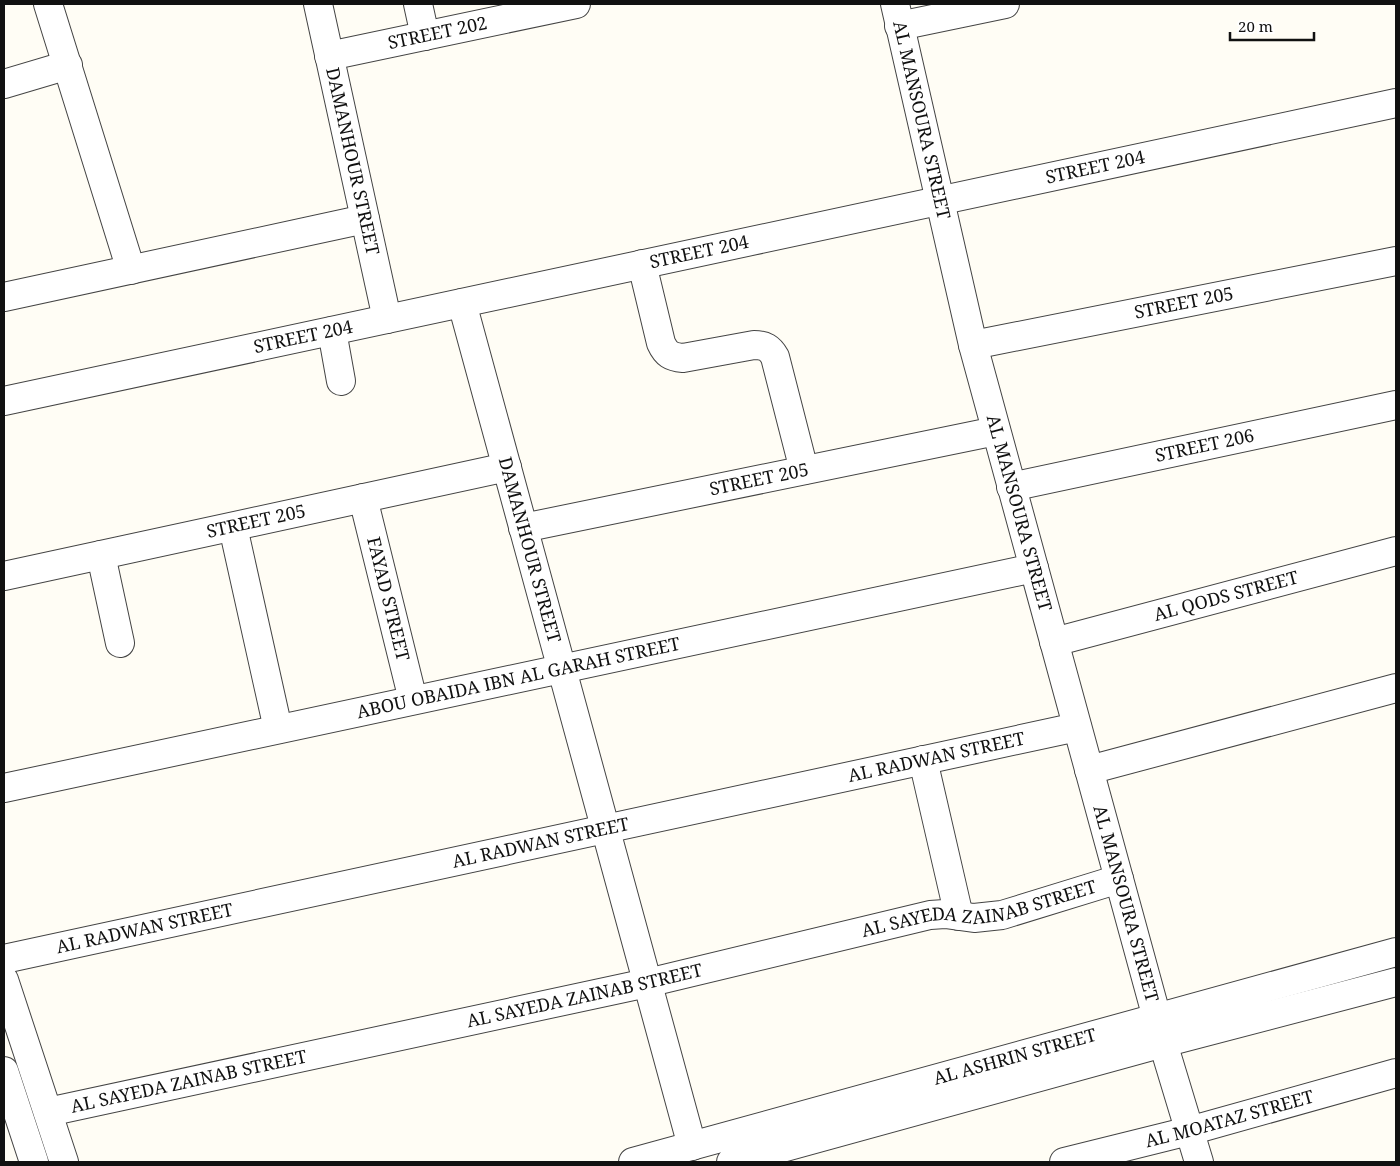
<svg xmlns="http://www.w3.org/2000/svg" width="1400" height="1166" font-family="'Noto Serif',serif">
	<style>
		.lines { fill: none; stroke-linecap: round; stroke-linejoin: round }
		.minor-casing { stroke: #444; stroke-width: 30 }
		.tertiary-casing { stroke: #444; stroke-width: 30 }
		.minor { stroke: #fff; stroke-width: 28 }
		.tertiary { stroke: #fff; stroke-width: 28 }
		.labels { text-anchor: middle; stroke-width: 5; stroke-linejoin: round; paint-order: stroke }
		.street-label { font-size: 18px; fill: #111; stroke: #fff }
	</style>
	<rect width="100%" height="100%" fill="#fffdf5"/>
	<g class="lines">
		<g class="minor-casing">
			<g id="minor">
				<path d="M48,4L131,270"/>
				<path id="s1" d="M318,4L387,319"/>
				<path d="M418,4L425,36"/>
				<path id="s2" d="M895,4L973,345L1157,1018"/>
				<path d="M899,26L1005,4"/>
				<path id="s3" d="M329,56L576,4"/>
				<path d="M4,84L68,65"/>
				<path d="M642,264L661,343C666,354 671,357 683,358L754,345C765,345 770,348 775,357L804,470"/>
				<path d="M4,297L365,219"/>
				<path id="s4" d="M462,303L692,1146"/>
				<path d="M332,331L341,381"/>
				<path id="s5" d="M973,345L1396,261"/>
				<path id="s6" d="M4,401L1396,103"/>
				<path id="s7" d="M1011,487L1396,405"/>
				<path id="s8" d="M363,498L413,700"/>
				<path d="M233,527L278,729"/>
				<path id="s9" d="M523,528L996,431"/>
				<path d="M101,555L120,643"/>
				<path id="s10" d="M4,576L507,467"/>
				<path id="s11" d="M1054,642L1396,551"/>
				<path d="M923,760L959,916"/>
				<path d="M1089,770L1396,688"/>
				<path id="s12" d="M4,788L1034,568"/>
				<path id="s13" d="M4,959L1077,727"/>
				<path d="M1163,1043L1199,1162"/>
				<path id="s14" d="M48,1112L647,983L930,915L945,914L974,918L1002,915L1119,879"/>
				<path id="s15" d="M1064,1162L1189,1131L1396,1073"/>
			</g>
		</g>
		<g class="tertiary-casing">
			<g id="tertiary">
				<path d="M4,980L64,1162"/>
				<path d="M4,1071L34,1162"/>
				<path id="s16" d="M633,1162L1396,952"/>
				<path d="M731,1162L1163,1043L1396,982"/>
			</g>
		</g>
		<use href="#minor" class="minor"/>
		<use href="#tertiary" class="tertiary"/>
	</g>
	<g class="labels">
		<g class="street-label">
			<text dy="6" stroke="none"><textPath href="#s3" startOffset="111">STREET 202</textPath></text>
			<text dy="6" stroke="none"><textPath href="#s2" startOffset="119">AL MANSOURA STREET</textPath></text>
			<text dy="6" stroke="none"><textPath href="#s1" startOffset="161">DAMANHOUR STREET</textPath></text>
			<text dy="6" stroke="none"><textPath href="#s6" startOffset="1116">STREET 204</textPath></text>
			<text dy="6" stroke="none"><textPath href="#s6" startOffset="711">STREET 204</textPath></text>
			<text dy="6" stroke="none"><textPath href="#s5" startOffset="215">STREET 205</textPath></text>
			<text dy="6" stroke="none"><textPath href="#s6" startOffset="306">STREET 204</textPath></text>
			<text dy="6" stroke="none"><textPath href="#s7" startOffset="198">STREET 206</textPath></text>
			<text dy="6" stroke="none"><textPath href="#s9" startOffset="241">STREET 205</textPath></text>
			<text dy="6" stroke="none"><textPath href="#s2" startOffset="524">AL MANSOURA STREET</textPath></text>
			<text dy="6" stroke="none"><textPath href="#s10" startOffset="258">STREET 205</textPath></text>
			<text dy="6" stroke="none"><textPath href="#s4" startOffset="256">DAMANHOUR STREET</textPath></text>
			<text dy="6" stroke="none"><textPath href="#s11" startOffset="178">AL QODS STREET</textPath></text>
			<text dy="6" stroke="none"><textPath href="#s8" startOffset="104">FAYAD STREET</textPath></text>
			<text dy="6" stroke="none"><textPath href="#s12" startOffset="526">ABOU OBAIDA IBN AL GARAH STREET</textPath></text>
			<text dy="6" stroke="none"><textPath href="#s13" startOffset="954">AL RADWAN STREET</textPath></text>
			<text dy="6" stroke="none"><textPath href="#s13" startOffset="549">AL RADWAN STREET</textPath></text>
			<text dy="6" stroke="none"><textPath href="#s2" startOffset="929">AL MANSOURA STREET</textPath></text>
			<text dy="6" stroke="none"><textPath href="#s14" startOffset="954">AL SAYEDA ZAINAB STREET</textPath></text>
			<text dy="6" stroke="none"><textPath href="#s13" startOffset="144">AL RADWAN STREET</textPath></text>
			<text dy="6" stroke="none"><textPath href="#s14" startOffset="549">AL SAYEDA ZAINAB STREET</textPath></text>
			<text dy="6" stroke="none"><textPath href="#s16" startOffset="396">AL ASHRIN STREET</textPath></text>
			<text dy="6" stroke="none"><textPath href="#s14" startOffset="144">AL SAYEDA ZAINAB STREET</textPath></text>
			<text dy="6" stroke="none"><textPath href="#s15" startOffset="171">AL MOATAZ STREET</textPath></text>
		</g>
	</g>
	<rect width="1400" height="1166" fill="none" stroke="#111111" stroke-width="10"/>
	<path d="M1230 32v8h84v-8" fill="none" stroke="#111111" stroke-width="2.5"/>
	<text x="1238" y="32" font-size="15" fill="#111111" stroke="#ffffff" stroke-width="4" paint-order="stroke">20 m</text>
</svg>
